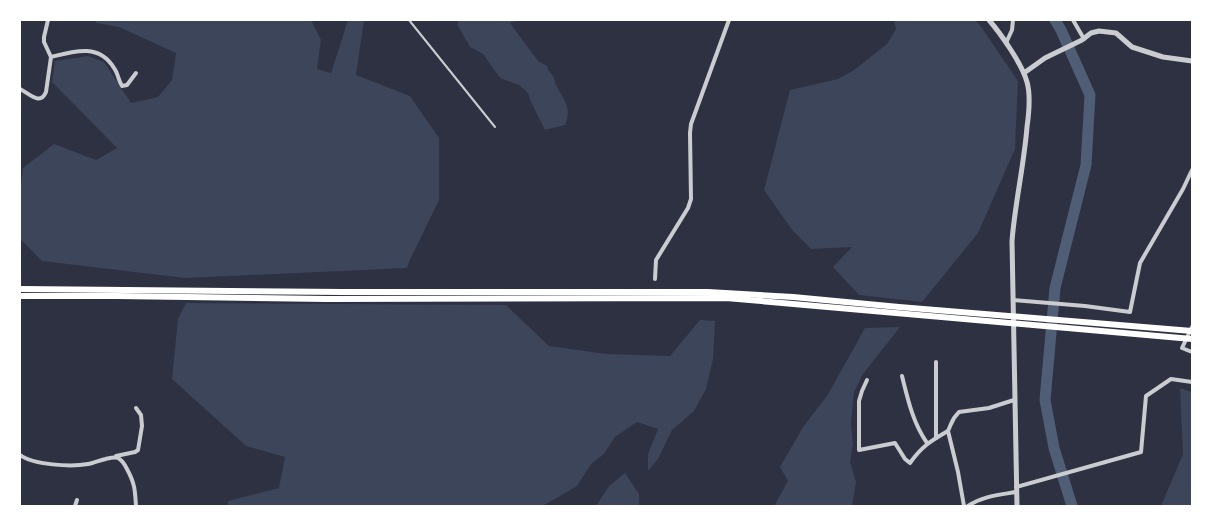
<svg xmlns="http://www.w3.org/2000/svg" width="1212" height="526" font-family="Commissioner,sans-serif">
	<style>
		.green { fill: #3c4559 }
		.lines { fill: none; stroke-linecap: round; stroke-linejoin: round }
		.river { stroke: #4f5d75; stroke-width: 11 }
		.service { stroke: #caccd0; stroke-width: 2 }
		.minor { stroke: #caccd0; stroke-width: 4 }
		.tertiary { stroke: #caccd0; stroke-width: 5 }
		.trunk { stroke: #fff; stroke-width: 6 }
	</style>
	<rect width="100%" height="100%" fill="#2d3142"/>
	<g class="green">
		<path d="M96,20H311L321,40L317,69L331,73L348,20H364L356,75L410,96L439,138V200L409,262L407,268L185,278L42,261L20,239V191L23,168L54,144L96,160L117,148L52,82L55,61L88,56L104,62L131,103L158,97L172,80L176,53L119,27L96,23Z"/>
		<path d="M458,20H521L510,23L538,61L547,66C548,71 550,72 553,76C555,79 555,84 557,87C565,101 572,109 565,125L545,130L531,102L528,93L519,85L500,78L483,54L470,47L458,26Z"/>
		<path d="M894,20H975L982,28L1018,81L1015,149L978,233L922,302L859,295L833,267L852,247L811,249L793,231L764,190L790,90L838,79L854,70L887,44L896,29Z"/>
		<path d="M186,303L506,305L549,346L606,354L670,356L700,320L715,321L713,359L706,389L694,411L672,430L658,459L648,471V454L658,429L637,422L615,437L604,454L591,464L577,486L543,506H228V501L279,488L285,457L246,446L172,379L178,319Z"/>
		<path d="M900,327L863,374L854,392L851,422L853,444L850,462L856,482L852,506H774L788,481L780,467L803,427L827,396L865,328Z"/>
		<path d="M1180,388L1192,392V506H1161L1183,454Z"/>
		<path d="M625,473L639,494V506H596L609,486Z"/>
	</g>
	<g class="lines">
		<path class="river" d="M1055,20L1061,30L1090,95L1086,165L1055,288L1045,400L1054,448L1072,506"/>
		<path class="service" d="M409,20L495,127"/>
		<g class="minor">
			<path d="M1073,20L1084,39"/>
			<path d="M1006,43L1012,30L1013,20"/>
			<path d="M51,57C74,51 99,43 114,68C118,73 118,80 122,86L127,85L136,73"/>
			<path d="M20,89C30,94 40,106 46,92L51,57L44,42V37L48,20"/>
			<path d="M655,279L656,260L688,208L691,199L690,133L691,124L729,20"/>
			<path d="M1013,300L1085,306L1130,312L1140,263L1183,189L1192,170"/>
			<path d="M1192,327L1182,348L1192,352"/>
			<path d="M902,376C908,400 913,423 927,443"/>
			<path d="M867,380L862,391L859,401V450L895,443L905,459L910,463C922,446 931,441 948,431"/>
			<path d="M936,438V362"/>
			<path d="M20,455C33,465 71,467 88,464C95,463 111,455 118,458C122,460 125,465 127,469C135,484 135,490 136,506"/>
			<path d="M116,456L135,452L138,450L142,426L141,415L136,408"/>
			<path d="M1016,487L1141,452L1146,396L1171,379L1192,382"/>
			<path d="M75,506L77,500"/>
			<path d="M964,506L958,472L948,431L951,424L954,418L959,412L989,408L1014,400"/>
			<path d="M968,506C983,496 999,495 1016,492"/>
		</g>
		<g class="tertiary">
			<path d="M989,20C1001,34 1022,64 1027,82C1031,96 1029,113 1027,127C1024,165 1015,203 1012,241L1017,506"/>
			<path d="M1024,73L1045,58L1082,40L1091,33L1099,31L1116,33L1132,47L1163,57L1192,61"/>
		</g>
		<g class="trunk">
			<path d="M20,289L343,292H708L793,297L899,307L1192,331"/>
			<path d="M20,296H117L327,299L726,298L1192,339"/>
		</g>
	</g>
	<rect width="1212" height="526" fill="none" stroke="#ffffff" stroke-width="42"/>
</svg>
